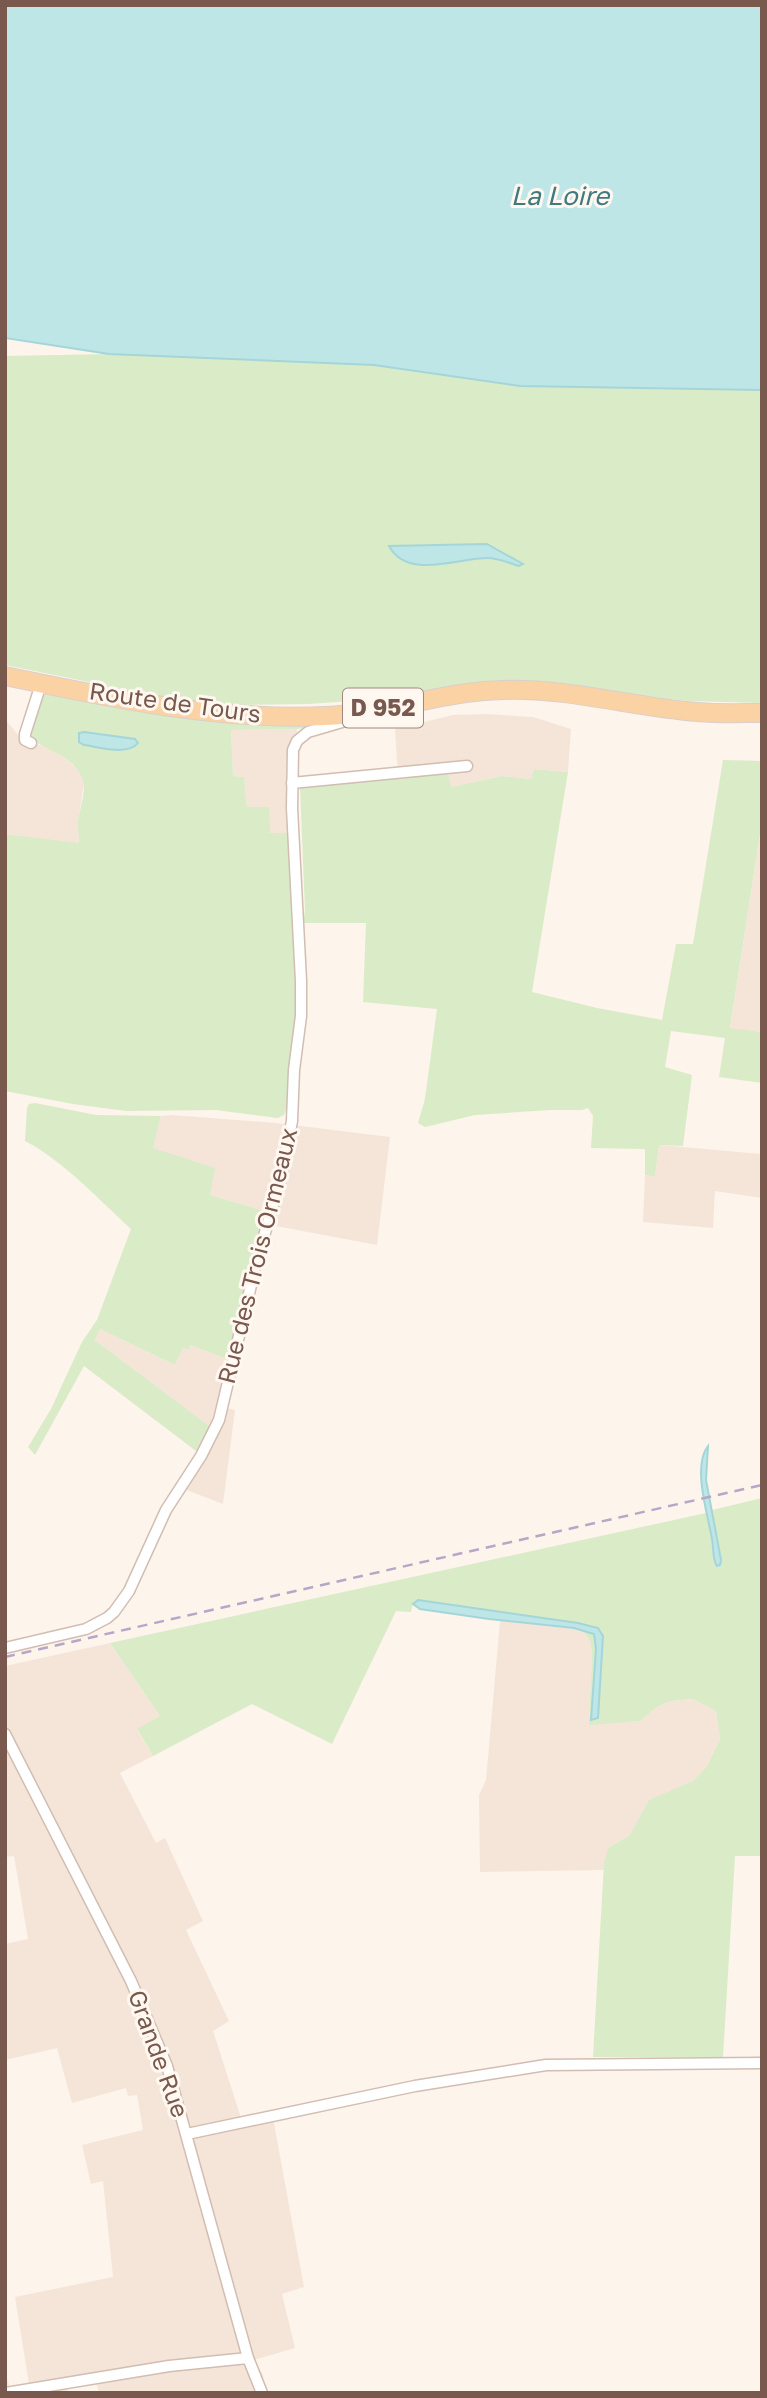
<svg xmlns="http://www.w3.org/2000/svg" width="767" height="2398" font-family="'Golos Text',sans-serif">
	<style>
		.residential { fill: #f5e5d9 }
		.green { fill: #daebc8 }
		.water { fill: #bee6e7; stroke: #a4d6d9; stroke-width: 2 }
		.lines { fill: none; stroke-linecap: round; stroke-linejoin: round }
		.minor-casing { stroke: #d2bdb2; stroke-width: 13 }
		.primary-casing { stroke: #d9d0cd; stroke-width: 20 }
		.minor { stroke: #fff; stroke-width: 10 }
		.primary { stroke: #fbd2a4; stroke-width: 18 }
		.rail { stroke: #b6a7c8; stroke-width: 2.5; stroke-dasharray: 10 7; stroke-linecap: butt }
		.labels { text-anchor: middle; stroke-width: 6; stroke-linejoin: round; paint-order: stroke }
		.shield { fill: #fff8f1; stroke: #a1887e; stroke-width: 2 }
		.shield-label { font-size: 23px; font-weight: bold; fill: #79584d }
		.street-label { font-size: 24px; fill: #79584d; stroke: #fff8f1 }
		.water-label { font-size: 26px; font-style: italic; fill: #40797e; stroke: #fff8f1 }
	</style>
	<rect width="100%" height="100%" fill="#fdf4eb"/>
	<g class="residential">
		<path d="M486,714L533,717L571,729L568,772L535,769L531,779L502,776L451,787L398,777L395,729L453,715Z"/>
		<path d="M5,719L19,736L60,754L79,770L84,782L78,824L79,844L5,834Z"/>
		<path d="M297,729L290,833H270L247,807L244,777L233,776L231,730Z"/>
		<path d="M762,821V1032L730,1029Z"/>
		<path d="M172,1115L276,1123L390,1137L377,1245L265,1224L268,1212L210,1195L152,1148L161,1116Z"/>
		<path d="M659,1145L762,1154V1198L715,1191L713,1228L643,1222L645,1175L655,1177Z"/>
		<path d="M100,1329L175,1365L183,1348L190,1345L229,1360L212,1428L95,1340Z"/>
		<path d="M226,1408L235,1410L223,1504L184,1489Z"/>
		<path d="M500,1621L583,1630L590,1641L592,1653L589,1724L640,1721L657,1707L671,1701L693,1699L716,1711L720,1739L707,1766L693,1781L639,1822L630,1835L608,1848L604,1870L480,1872L479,1795L486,1780Z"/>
		<path d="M110,1643L160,1716L137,1730L153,1756L120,1773L156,1843L165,1838L203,1921L186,1930L229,2021L213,2031L243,2124L273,2118L304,2287L282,2294L295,2348L254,2360L262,2373L267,2393H99L96,2381L67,2387L68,2393H5V2371L10,2388L29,2384L15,2297L113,2277L103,2181L91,2184L82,2145L143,2130L137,2095L128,2096L126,2088L72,2103L57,2048L5,2060V1944L28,1939L14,1856L5,1857V1666Z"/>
	</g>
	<g class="green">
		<path d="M109,354L374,365L520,386L762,390V703L688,701L517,681L474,683L366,700L308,704L236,705L158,696L5,665V356Z"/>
		<path d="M44,693L326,725L297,729L231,730L233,776L244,777L247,807H269L270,833H290L289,861L297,995L287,1107L284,1115L278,1118L216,1110L126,1111L73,1104L5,1091V834L79,843C79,836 77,828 78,821C80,808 87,789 82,778C65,737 0,758 44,693Z"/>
		<path d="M723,760L762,761V821L730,1028L762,1032V1083L719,1077L725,1038L671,1031L665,1067L692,1075L683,1146L659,1145L655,1177L645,1175V1149L591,1148L593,1116L588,1108L582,1110H550L475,1115L425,1127L418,1123L425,1099L437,1009L363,1002L366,923H303L305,911L300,787L448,773L451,787L502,776L531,779L534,769L568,772L532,992L597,1008L662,1020L676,944H693Z"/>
		<path d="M35,1103L96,1115L161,1116L153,1148L215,1168L210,1195L268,1212L229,1360L190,1345L189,1349L183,1348L175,1365L100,1329L95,1340L212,1428L196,1451L84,1366L35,1455L28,1447L51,1409L82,1342L97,1320L131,1229C98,1199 65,1162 25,1141L27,1108L29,1104Z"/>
		<path d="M762,1498V1856H735L723,2057H593L604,1863L608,1848L630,1835L649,1800L693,1781L707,1766L720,1739L716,1711L693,1699L671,1701L657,1707L640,1721L589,1725L592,1653L590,1641L578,1623L418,1600L413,1604L411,1612L396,1611L332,1744L252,1704L153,1756L137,1729L160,1716L110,1643L706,1513L714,1548V1562L721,1560L712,1510Z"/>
	</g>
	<g class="water">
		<path d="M5,5H762V390L520,386L374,365L109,354L5,338Z"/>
		<path d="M487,544L523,564L519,566C509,563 498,558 487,558C458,558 407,580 389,546Z"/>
		<path d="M84,732L135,739L138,743C128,756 99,747 84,745L79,742V733Z"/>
		<path d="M708,1446L706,1480L721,1560L720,1565L717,1566C712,1559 714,1548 712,1539C708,1515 692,1466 708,1446Z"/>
		<path d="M418,1600L578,1623L598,1628L603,1636L598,1718L591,1720L596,1649L594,1634L574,1628L489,1619L420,1609L413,1604Z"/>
	</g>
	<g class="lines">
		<g class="minor-casing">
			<g id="minor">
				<path d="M31,743L25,740V734L41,684"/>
				<path d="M292,783L467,766"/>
				<path d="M5,1648L86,1629L107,1618L114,1612L129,1591L166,1510L201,1456L219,1420L257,1260L281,1178L292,1121L294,1070L301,1016V981L292,808L293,750L297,741L308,732L349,720"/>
				<path d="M5,1734L131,1981L167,2066L248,2358L262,2393"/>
				<path d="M187,2134L415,2086L546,2065L762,2063"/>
				<path d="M6,2393L169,2366L248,2358"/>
			</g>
		</g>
		<g class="primary-casing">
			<path id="primary" d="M5,676C111,698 217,721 325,716C385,714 443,691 503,690C569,688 633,707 698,712C719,714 741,713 762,713"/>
		</g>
		<use href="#minor" class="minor"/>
		<use href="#primary" class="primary"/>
		<path class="rail" d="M5,1657L762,1485"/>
	</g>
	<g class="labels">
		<rect class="shield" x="343" y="688.5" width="80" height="39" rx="5"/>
		<g class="shield-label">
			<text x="383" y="716">D 952</text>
		</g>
		<g class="street-label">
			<text transform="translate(175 703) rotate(8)" y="8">Route de Tours</text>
			<text transform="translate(258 1256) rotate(-76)" y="8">Rue des Trois Ormeaux</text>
			<text transform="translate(158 2054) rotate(70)" y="8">Grande Rue</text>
		</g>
		<g class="water-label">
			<text x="560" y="205">La Loire</text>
		</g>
	</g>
	<rect width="767" height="2398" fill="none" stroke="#79584d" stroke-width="14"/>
</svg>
